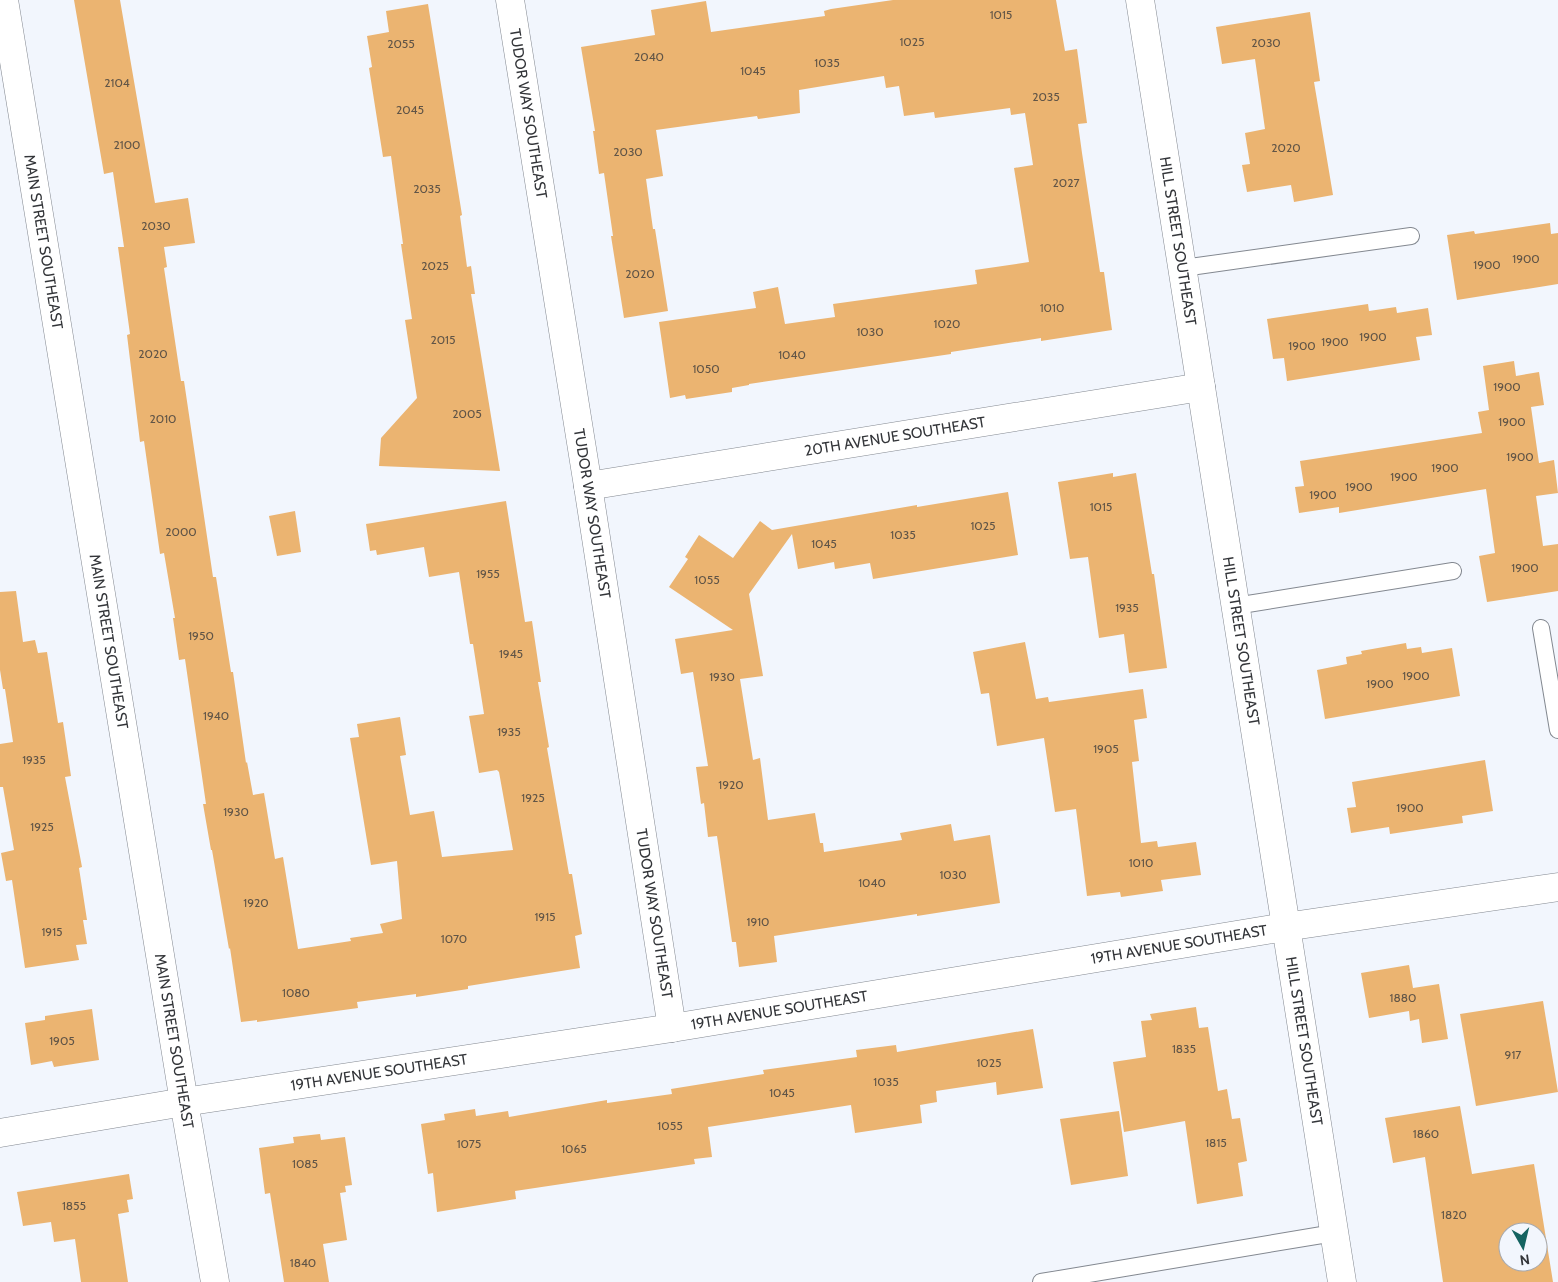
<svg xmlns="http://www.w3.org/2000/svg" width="1558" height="1282" font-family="Cabin,sans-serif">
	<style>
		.building { fill: #ebb471; fill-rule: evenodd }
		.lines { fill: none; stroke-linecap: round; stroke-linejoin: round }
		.lane-casing { stroke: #838890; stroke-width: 18 }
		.street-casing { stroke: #838890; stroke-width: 29 }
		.secondary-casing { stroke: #838890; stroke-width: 29 }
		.lane { stroke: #fff; stroke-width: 16 }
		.street { stroke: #fff; stroke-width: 28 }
		.secondary { stroke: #fff; stroke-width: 28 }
		.labels { text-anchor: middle; stroke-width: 4; stroke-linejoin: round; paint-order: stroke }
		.number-label { font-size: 12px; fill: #615547 }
		.street-label { font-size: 15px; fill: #333539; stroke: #f2f6fd }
	</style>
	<rect width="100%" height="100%" fill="#f2f6fd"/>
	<g class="building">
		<path d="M74,0H120L155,203L188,198L195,243L164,247L167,267L164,268L181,381H184L213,577H216L231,672H233L246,763L247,762L253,795L264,793L275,859L283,857L298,949L351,941L350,938L383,933L380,924L402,919L397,861L371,865L350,738L359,737L357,724L400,717L406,755L400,756L410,815L434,811L442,857L513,850L499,772L497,770L479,773L469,716L484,714L473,644H470L459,572L429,577L424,547L377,555L376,550L370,551L366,524L506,501L525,622L532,621L541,682H538L549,747L547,748L569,874H572L582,934L575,936L580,968L468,986V989L416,997V994L357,1002L358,1008L257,1022V1020L241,1022L230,948L229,949L212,850H211L203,804H206L185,659L179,660L173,618H175L164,553L160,554L144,441L140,442L127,335L130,334L118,247H124L113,172L104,174Z"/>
		<path d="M893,0H1056L1065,51L1077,49L1087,123L1078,124L1082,153L1100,272H1104L1112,330L1041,341V338L951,352V354L749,384V385L732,388V392L686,399L685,395L670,398L659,322L756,308L753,292L778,287L785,324L835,317L833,304L977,284L975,270L1029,262L1014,168L1033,165L1025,113L1011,115L1010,108L935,118L934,112L904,116L899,86L886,88L884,76L799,90L800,113L758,119L757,116L656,130L663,176L646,179L653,229H655L668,311L624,318L611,236H613L604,173L599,174L593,131H595L581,47L655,35L651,10L706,1L711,32L825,16L824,11L831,9Z"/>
		<path d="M428,4L462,215L460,216L467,267L471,266L475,294H471L500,471L379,466L381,438L417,398L405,320L412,319L401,244H403L391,156L383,157L369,68L372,67L367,36L389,32L386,11Z"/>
		<path d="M1310,12L1320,81L1314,82L1333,195L1294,202L1291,185L1247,192L1242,165L1250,164L1245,133L1265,129L1255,59L1222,64L1216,27Z"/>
		<path d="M1550,223L1551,234L1558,233V284L1457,300L1447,235L1474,231L1475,234Z"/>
		<path d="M1368,304L1369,311L1396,307L1397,313L1428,308L1432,335L1416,337L1420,360L1287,381L1284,358L1273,359L1267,319Z"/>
		<path d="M1514,361L1516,376L1539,372L1544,405L1531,407L1539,463L1554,460L1558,493L1536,496L1543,546L1558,544V591L1487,602L1479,556L1495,553L1486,489L1339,513V507L1299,513L1295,487L1304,486L1300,461L1482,433L1478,412L1489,410L1483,366Z"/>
		<path d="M1113,473V477L1136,473L1152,574H1154L1167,668L1129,673L1124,634L1099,638L1088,557L1070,559L1058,482Z"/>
		<path d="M1008,492L1018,555L873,579L870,563L835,569L834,562L798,569L792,534L749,594L763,676L740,679L753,760L760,758L768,820L815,813L820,843H823L824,852L902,840L900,833L951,824L954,841L990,835L1000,903L917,916V914L774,936L777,962L739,967L736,942H732L717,836L708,837L704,803L701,804L696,767L708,766L693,672L681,674L675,639L733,630L669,587L688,559L685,557L699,535L733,558L760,521L772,530L917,505V507Z"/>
		<path d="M295,511L301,552L277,556L269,516Z"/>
		<path d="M16,591L23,642L35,640L38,653L47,652L58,723L63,722L71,776L65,777L82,867L79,868L87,920H83L87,944L76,945L79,960L25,968L12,880L6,881L1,853L14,850L3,787H0V744L13,742L5,689H3L0,670V592Z"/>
		<path d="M1025,642L1036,699L1048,697L1049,702L1143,689L1147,718L1134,720L1139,761L1132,762L1141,843L1157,841L1158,847L1196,842L1201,875L1161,880L1163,891L1121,897L1120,892L1087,896L1076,809L1055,812L1044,738L997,746L989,693L981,694L973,652Z"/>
		<path d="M1406,643L1407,649L1421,647L1422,653L1452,648L1460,696L1325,719L1317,670L1347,664L1346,657L1362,654L1361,651Z"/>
		<path d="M1485,760L1493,811L1462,816L1463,823L1390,834L1389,827L1351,833L1347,808L1356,807L1352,782Z"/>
		<path d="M1409,965L1413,988L1439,984L1448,1039L1422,1043L1419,1019L1410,1021L1409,1011L1369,1018L1361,973Z"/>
		<path d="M1543,1001L1558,1092L1476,1106L1460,1014Z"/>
		<path d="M1196,1007L1199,1028L1208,1027L1218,1091L1227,1089L1232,1119L1240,1118L1247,1161L1238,1163L1243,1196L1197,1204L1185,1121L1124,1132L1113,1062L1146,1057L1141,1021L1152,1020L1150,1014Z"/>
		<path d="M92,1009L99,1060L54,1067L52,1061L31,1065L25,1023L45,1020V1016Z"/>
		<path d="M1033,1029L1043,1088L997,1095L996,1082L936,1091L937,1102L920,1105L922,1123L855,1133L851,1105L708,1127L712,1157L694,1159L695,1164L515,1191L516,1199L437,1212L433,1173L428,1174L421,1124L445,1120L444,1114L475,1109L476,1116L508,1111L509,1117L607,1100V1103L672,1094L671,1089L764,1074L763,1070L857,1057L856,1050L896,1045L897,1052Z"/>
		<path d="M1460,1106L1472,1174L1534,1164L1553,1282H1443L1425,1157L1393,1163L1385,1118ZM1508,1232H1538V1262H1508Z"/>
		<path d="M1119,1111L1128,1176L1071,1185L1060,1119Z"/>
		<path d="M320,1134L321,1140L345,1137L352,1185L345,1186L346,1192L340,1193L347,1240L323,1244L329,1282H284L270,1193L265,1194L259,1148L294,1143L293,1137Z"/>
		<path d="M129,1174L133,1199L127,1200L129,1212L118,1214L128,1282H81L75,1239L54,1242L51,1222L23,1226L17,1192Z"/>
	</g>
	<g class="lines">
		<g class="lane-casing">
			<g id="lane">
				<path d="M1183,268L1411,236"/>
				<path d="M1235,606L1453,571"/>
				<path d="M1541,628L1558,730"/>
				<path d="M1041,1282L1334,1233"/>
			</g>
		</g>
		<g class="street-casing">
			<g id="street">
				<path id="s1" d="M4,0L184,1102L215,1282"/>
				<path id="s2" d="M510,0L588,486L672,1028"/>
				<path id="s3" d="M588,486L1201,387"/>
				<path id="s4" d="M0,1133L184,1102L672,1028L1285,927L1558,887"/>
			</g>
		</g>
		<g class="secondary-casing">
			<g id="secondary">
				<path id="s5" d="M1140,0L1342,1282"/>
			</g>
		</g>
		<use href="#lane" class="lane"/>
		<use href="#street" class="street"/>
		<use href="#secondary" class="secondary"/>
	</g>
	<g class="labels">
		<g class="number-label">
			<text x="1001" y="19">1015</text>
			<text x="912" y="46">1025</text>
			<text x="1266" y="47">2030</text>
			<text x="401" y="48">2055</text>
			<text x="649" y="61">2040</text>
			<text x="827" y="67">1035</text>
			<text x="753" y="75">1045</text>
			<text x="117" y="87">2104</text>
			<text x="1046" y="101">2035</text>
			<text x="410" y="114">2045</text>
			<text x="127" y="149">2100</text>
			<text x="1286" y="152">2020</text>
			<text x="628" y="156">2030</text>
			<text x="1066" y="187">2027</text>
			<text x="427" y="193">2035</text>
			<text x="156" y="230">2030</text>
			<text x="1526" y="263">1900</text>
			<text x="1487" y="269">1900</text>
			<text x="435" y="270">2025</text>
			<text x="640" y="278">2020</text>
			<text x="1052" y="312">1010</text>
			<text x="947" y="328">1020</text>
			<text x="870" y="336">1030</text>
			<text x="1373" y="341">1900</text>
			<text x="443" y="344">2015</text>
			<text x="1335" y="346">1900</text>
			<text x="1302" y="350">1900</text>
			<text x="153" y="358">2020</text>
			<text x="792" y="359">1040</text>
			<text x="706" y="373">1050</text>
			<text x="1507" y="391">1900</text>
			<text x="467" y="418">2005</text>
			<text x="163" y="423">2010</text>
			<text x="1512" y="426">1900</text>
			<text x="1520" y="461">1900</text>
			<text x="1445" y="472">1900</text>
			<text x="1404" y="481">1900</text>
			<text x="1359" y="491">1900</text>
			<text x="1323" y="499">1900</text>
			<text x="1101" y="511">1015</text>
			<text x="983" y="530">1025</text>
			<text x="181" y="536">2000</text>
			<text x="903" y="539">1035</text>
			<text x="824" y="548">1045</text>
			<text x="1525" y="572">1900</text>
			<text x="488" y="578">1955</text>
			<text x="707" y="584">1055</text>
			<text x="1127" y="612">1935</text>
			<text x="201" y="640">1950</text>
			<text x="511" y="658">1945</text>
			<text x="1416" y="680">1900</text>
			<text x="722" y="681">1930</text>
			<text x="1380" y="688">1900</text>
			<text x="216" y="720">1940</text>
			<text x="509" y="736">1935</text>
			<text x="1106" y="753">1905</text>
			<text x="34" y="764">1935</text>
			<text x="731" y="789">1920</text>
			<text x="533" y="802">1925</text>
			<text x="1410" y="812">1900</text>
			<text x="236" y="816">1930</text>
			<text x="42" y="831">1925</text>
			<text x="1141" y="867">1010</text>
			<text x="953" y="879">1030</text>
			<text x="872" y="887">1040</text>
			<text x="256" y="907">1920</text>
			<text x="545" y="921">1915</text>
			<text x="758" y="926">1910</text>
			<text x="52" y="936">1915</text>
			<text x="454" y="943">1070</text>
			<text x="296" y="997">1080</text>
			<text x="1403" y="1002">1880</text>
			<text x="62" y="1045">1905</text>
			<text x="1184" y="1053">1835</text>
			<text x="1513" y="1059">917</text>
			<text x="989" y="1067">1025</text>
			<text x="886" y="1086">1035</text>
			<text x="782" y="1097">1045</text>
			<text x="670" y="1130">1055</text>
			<text x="1426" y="1138">1860</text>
			<text x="1216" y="1147">1815</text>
			<text x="469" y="1148">1075</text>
			<text x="574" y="1153">1065</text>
			<text x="305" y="1168">1085</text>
			<text x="74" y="1210">1855</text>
			<text x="1454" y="1219">1820</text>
			<text x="303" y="1267">1840</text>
		</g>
		<g class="street-label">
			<text dy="5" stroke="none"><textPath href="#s2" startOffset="115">TUDOR WAY SOUTHEAST</textPath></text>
			<text dy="5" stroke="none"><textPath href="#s1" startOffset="245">MAIN STREET SOUTHEAST</textPath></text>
			<text dy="5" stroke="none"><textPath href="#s5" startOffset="244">HILL STREET SOUTHEAST</textPath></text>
			<text dy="5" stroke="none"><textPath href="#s3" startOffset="311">20TH AVENUE SOUTHEAST</textPath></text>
			<text dy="5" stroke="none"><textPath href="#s2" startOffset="520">TUDOR WAY SOUTHEAST</textPath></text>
			<text dy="5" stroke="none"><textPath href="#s1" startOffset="650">MAIN STREET SOUTHEAST</textPath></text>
			<text dy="5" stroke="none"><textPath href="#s5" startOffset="649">HILL STREET SOUTHEAST</textPath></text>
			<text dy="5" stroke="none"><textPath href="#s2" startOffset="925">TUDOR WAY SOUTHEAST</textPath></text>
			<text dy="5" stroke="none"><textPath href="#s4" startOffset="1194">19TH AVENUE SOUTHEAST</textPath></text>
			<text dy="5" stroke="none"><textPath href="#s4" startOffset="789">19TH AVENUE SOUTHEAST</textPath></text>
			<text dy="5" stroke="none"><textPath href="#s1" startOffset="1055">MAIN STREET SOUTHEAST</textPath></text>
			<text dy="5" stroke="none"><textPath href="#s5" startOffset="1054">HILL STREET SOUTHEAST</textPath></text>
			<text dy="5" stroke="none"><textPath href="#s4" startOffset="384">19TH AVENUE SOUTHEAST</textPath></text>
		</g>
	</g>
	<g transform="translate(1523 1247) rotate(172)"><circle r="24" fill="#f2f6fd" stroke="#a6a9af"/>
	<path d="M0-4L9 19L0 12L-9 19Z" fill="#146361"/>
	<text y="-8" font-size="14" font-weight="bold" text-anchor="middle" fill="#333539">N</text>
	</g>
</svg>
